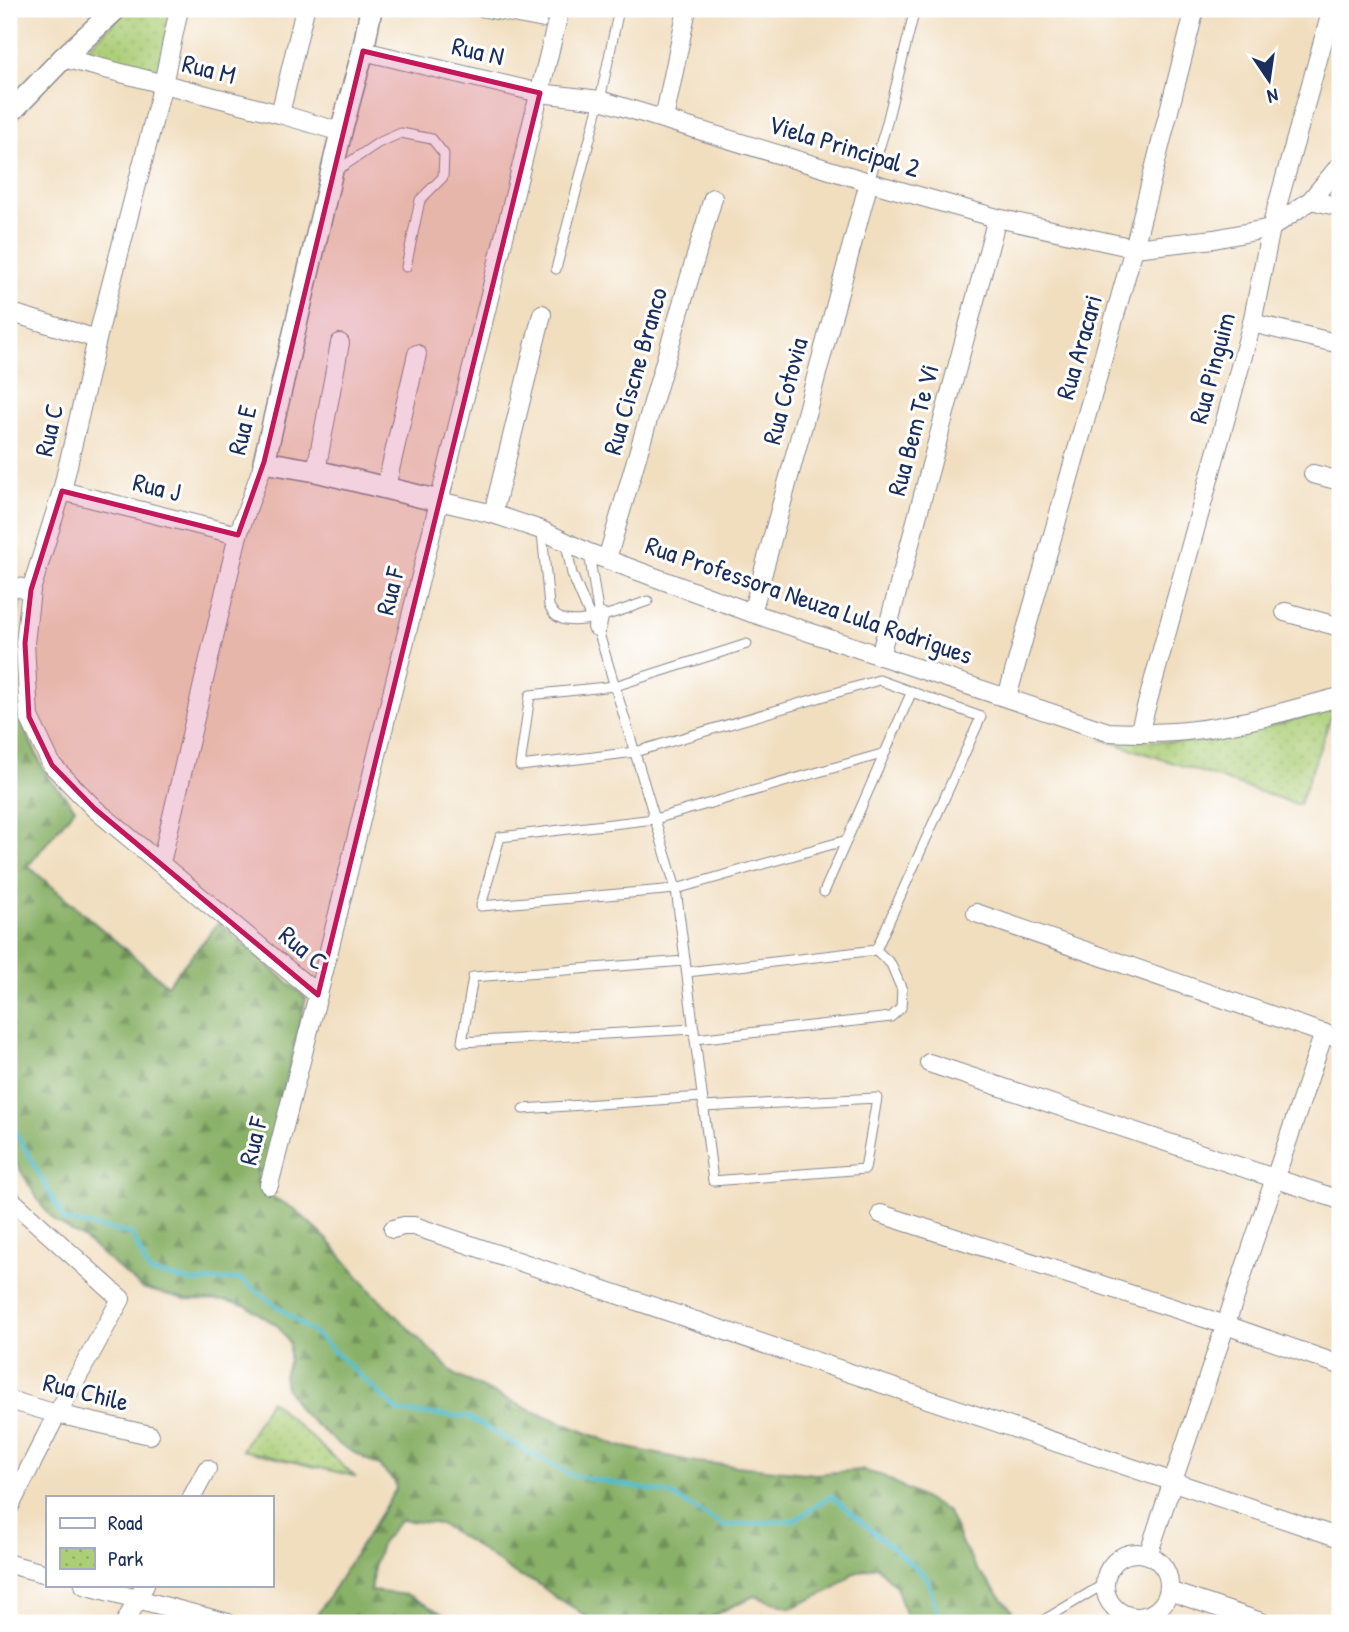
<svg xmlns="http://www.w3.org/2000/svg" width="1349" height="1632" font-family="'Patrick Hand',sans-serif">
	<style>
		.forest { fill: url(#forest-firs); stroke: #527063; stroke-width: 2 }
		.park { fill: url(#park-dots); stroke: #647e6a; stroke-width: 2 }
		.lines { fill: none; stroke-linecap: round; stroke-linejoin: round }
		.stream { stroke: #4fbbca; stroke-width: 4.5 }
		.service-casing { stroke: #86868e; stroke-width: 11 }
		.minor-casing { stroke: #86868e; stroke-width: 20 }
		.tertiary-casing { stroke: #86868e; stroke-width: 24 }
		.service { stroke: #fff; stroke-width: 9 }
		.minor { stroke: #fff; stroke-width: 18 }
		.tertiary { stroke: #fff; stroke-width: 21 }
		.marked { fill: #c2185b; fill-opacity: 0.2; stroke: #c2185b; stroke-width: 5; stroke-linejoin: round }
		.labels { text-anchor: middle; stroke-width: 6; stroke-linejoin: round; paint-order: stroke }
		.street-label { font-size: 26px; fill: #1b2f5e; stroke: #fff }
	</style>
	<defs>
		<pattern id="forest-firs" width="22" height="20" patternUnits="userSpaceOnUse" patternTransform="scale(1.75)"><rect width="22" height="20" fill="#89b168"/><path d="M5 1l3.5 6h-7zM16 11l3.5 6h-7z" fill="#6f9059"/></pattern>
		<pattern id="park-dots" width="8" height="8" patternUnits="userSpaceOnUse" patternTransform="scale(1.75)"><rect width="8" height="8" fill="#acce77"/><path d="M2 2h.1M6 6h.1" fill="none" stroke="#93b169" stroke-width="1.8" stroke-linecap="round"/></pattern>
	</defs>
	<rect width="100%" height="100%" fill="#fff"/>
	<filter id="ink" filterUnits="userSpaceOnUse"><feTurbulence type="fractalNoise" baseFrequency=".0143" numOctaves="2"/><feDisplacementMap in="SourceGraphic" scale="14" xChannelSelector="R" yChannelSelector="G"/><feConvolveMatrix kernelMatrix="1 2 1 2 8 2 1 2 1" color-interpolation-filters="sRGB"/></filter>
	<filter id="wash" filterUnits="userSpaceOnUse"><feTurbulence type="fractalNoise" baseFrequency=".00686" numOctaves="4" result="noise"/><feDisplacementMap in="SourceGraphic" scale="28" xChannelSelector="R" yChannelSelector="G"/><feGaussianBlur stdDeviation="1.57" result="paint"/><feColorMatrix in="noise" values="0 0 0 0 0 0 0 0 0 0 0 0 0 0 0 0 0 1.4 0 .05"/><feComposite in="paint" operator="in"/></filter>
	<g filter="url(#wash)">
		<rect width="100%" height="100%" fill="#f1debf"/>
		<path class="forest" d="M9,595L21,598L14,648L18,716L47,776L75,808L28,866L167,985L219,923L306,998L264,1174L256,1169L262,1191L296,1210L327,1239L371,1291L455,1375L528,1409L619,1446L696,1462L815,1474L861,1470L883,1476L948,1512L962,1544L978,1571L1007,1604L1020,1623H908L896,1586L876,1566L852,1574L834,1589L791,1608L754,1596L722,1611L702,1623H593L576,1609L555,1597L536,1582L518,1576L471,1543L440,1524L400,1520L382,1542L375,1562L370,1591L408,1595L443,1614L450,1623H312L396,1489L395,1482L379,1466L338,1444L300,1411L286,1387L284,1376L289,1359V1342L279,1327L247,1306L227,1301L186,1300L142,1288L84,1239L56,1222L42,1206L9,1151Z"/>
		<g class="park">
			<path d="M128,9H176L162,75L80,55Z"/>
			<path d="M1334,709L1299,805L1102,739L1175,742L1211,741Z"/>
			<path d="M270,1400L354,1476L242,1450Z"/>
		</g>
		<g class="lines">
			<path class="stream" d="M9,1112L16,1132L65,1221L132,1234L149,1272L195,1282L241,1279L320,1338L399,1412L468,1417L528,1452L572,1475L670,1494L724,1526L795,1520L831,1496L927,1577L940,1623"/>
		</g>
	</g>
	<g filter="url(#ink)">
		<g class="lines">
			<g class="service-casing">
				<g id="service">
					<path d="M467,9L542,23"/>
					<path d="M336,171L378,143L401,133L432,139L444,154L443,177L420,200L406,267"/>
					<path d="M869,182L886,126L915,9"/>
					<path d="M556,269L600,100L619,9"/>
					<path d="M542,532L549,606C552,611 554,616 560,618C580,628 627,608 648,601"/>
					<path d="M566,543L572,574L591,619"/>
					<path d="M589,553L599,617"/>
					<path d="M597,627L676,889L713,1181L865,1169L877,1098L703,1107"/>
					<path d="M747,644L615,686L530,695L520,766L635,752L879,680L981,717L876,950"/>
					<path d="M847,840L676,889L481,906L500,837L655,819L885,753"/>
					<path d="M824,892L912,691"/>
					<path d="M685,961L473,977L462,1042L694,1029"/>
					<path d="M687,972L876,950L891,964L902,990L901,1008L891,1017L695,1039"/>
					<path d="M523,1109L702,1097"/>
					<path d="M1039,1623L1104,1584"/>
				</g>
			</g>
			<g class="minor-casing">
				<g id="minor">
					<path d="M179,9L163,84L97,339L62,491L31,590L25,643L29,717L52,765L95,809L318,995"/>
					<path d="M363,51L540,93L600,100L869,182L997,218L1134,248L1214,239L1271,228L1311,200L1340,165"/>
					<path d="M63,58L280,114L341,132"/>
					<path d="M280,114L305,9"/>
					<path d="M664,119L687,9"/>
					<path d="M1311,200L1340,207"/>
					<path d="M9,312L97,339"/>
					<path d="M1252,323L1340,344"/>
					<path d="M316,471L340,343"/>
					<path d="M1313,474L1340,481"/>
					<path d="M386,487L417,354"/>
					<path d="M62,491L238,535"/>
					<path d="M439,501L493,514L541,530L589,553L752,613L1108,732C1136,733 1165,734 1194,730C1243,725 1292,709 1340,697"/>
					<path d="M493,514L542,314"/>
					<path d="M607,559L713,198"/>
					<path d="M9,585L31,590"/>
					<path d="M1285,612L1340,627"/>
					<path d="M752,613L869,182"/>
					<path d="M597,627L599,617"/>
					<path d="M880,656L997,218"/>
					<path d="M1007,697L1134,248L1195,9"/>
					<path d="M1139,733L1252,323L1271,228L1330,16"/>
					<path d="M161,863L238,535L264,462"/>
					<path d="M976,913L1340,1039"/>
					<path d="M929,1063L1340,1200"/>
					<path d="M269,1185L318,995L560,9"/>
					<path d="M9,1198L121,1299L57,1414L9,1508"/>
					<path d="M881,1214L1226,1325L1340,1365"/>
					<path d="M393,1229L403,1226H414L1340,1538"/>
					<path d="M9,1400L57,1414L150,1435"/>
					<path d="M192,1497L207,1469"/>
					<circle cx="1137" cy="1585" r="32"/>
					<path d="M1148,1555L1324,1033"/>
					<path d="M9,1564L47,1574"/>
					<path d="M84,1585L228,1623"/>
					<path d="M1169,1591L1264,1623"/>
					<path d="M125,1623L145,1585"/>
				</g>
			</g>
			<g class="tertiary-casing">
				<g id="tertiary">
					<path d="M371,9L363,51L341,132L264,462L316,471L439,501"/>
					<path d="M9,114L63,58L116,9"/>
				</g>
			</g>
			<use href="#service" class="service"/>
			<use href="#minor" class="minor"/>
			<use href="#tertiary" class="tertiary"/>
		</g>
	</g>
	<path class="marked" d="M363,51L540,93L318,995L95,809L52,765L29,717L25,643L31,590L62,491L238,535L264,462Z"/>
	<g class="labels">
		<g class="street-label">
			<text transform="translate(478 51) rotate(13)" y="9">Rua N</text>
			<text transform="translate(209 69) rotate(14)" y="9">Rua M</text>
			<text transform="translate(844 146) rotate(17)" y="9">Viela Principal 2</text>
			<text transform="translate(1079 347) rotate(-74)" y="9">Rua Aracari</text>
			<text transform="translate(1212 368) rotate(-75)" y="9">Rua Pinguim</text>
			<text transform="translate(635 371) rotate(-74)" y="9">Rua Ciscne Branco</text>
			<text transform="translate(785 391) rotate(-75)" y="9">Rua Cotovia</text>
			<text transform="translate(49 430) rotate(-77)" y="9">Rua C</text>
			<text transform="translate(242 430) rotate(-76)" y="9">Rua E</text>
			<text transform="translate(913 430) rotate(-75)" y="9">Rua Bem Te Vi</text>
			<text transform="translate(157 487) rotate(14)" y="9">Rua J</text>
			<text transform="translate(390 591) rotate(-76)" y="9">Rua F</text>
			<text transform="translate(809 600) rotate(19)" y="9">Rua Professora Neuza Lula Rodrigues</text>
			<text transform="translate(303 948) rotate(40)" y="9">Rua C</text>
			<text transform="translate(253 1141) rotate(-76)" y="9">Rua F</text>
			<text transform="translate(86 1392) rotate(14)" y="9">Rua Chile</text>
		</g>
	</g>
	<rect width="1349" height="1632" fill="none" stroke="#fff" stroke-width="35"/>
	<rect x="46" y="1496" width="228" height="91" fill="#ffffff" stroke="#a4acbf" stroke-width="2"/>
	<rect x="60" y="1518" width="35" height="10" fill="#ffffff" stroke="#a4acbf" stroke-width="2"/>
	<text x="108" y="1530" font-size="21" fill="#1b2f5e">Road</text>
	<rect x="60" y="1548" width="35" height="21" fill="url(#park-dots)" stroke="#a4acbf" stroke-width="2"/>
	<text x="108" y="1566" font-size="21" fill="#1b2f5e">Park</text>
	<g transform="translate(1269 80) rotate(167)" stroke="#ffffff" stroke-width="5" paint-order="stroke">
	<path d="M0-5L12 26L0 18L-12 26Z" fill="#1b2f5e"/>
	<text y="-10" font-size="19" font-weight="bold" text-anchor="middle" fill="#1b2f5e">N</text>
	</g>
</svg>
